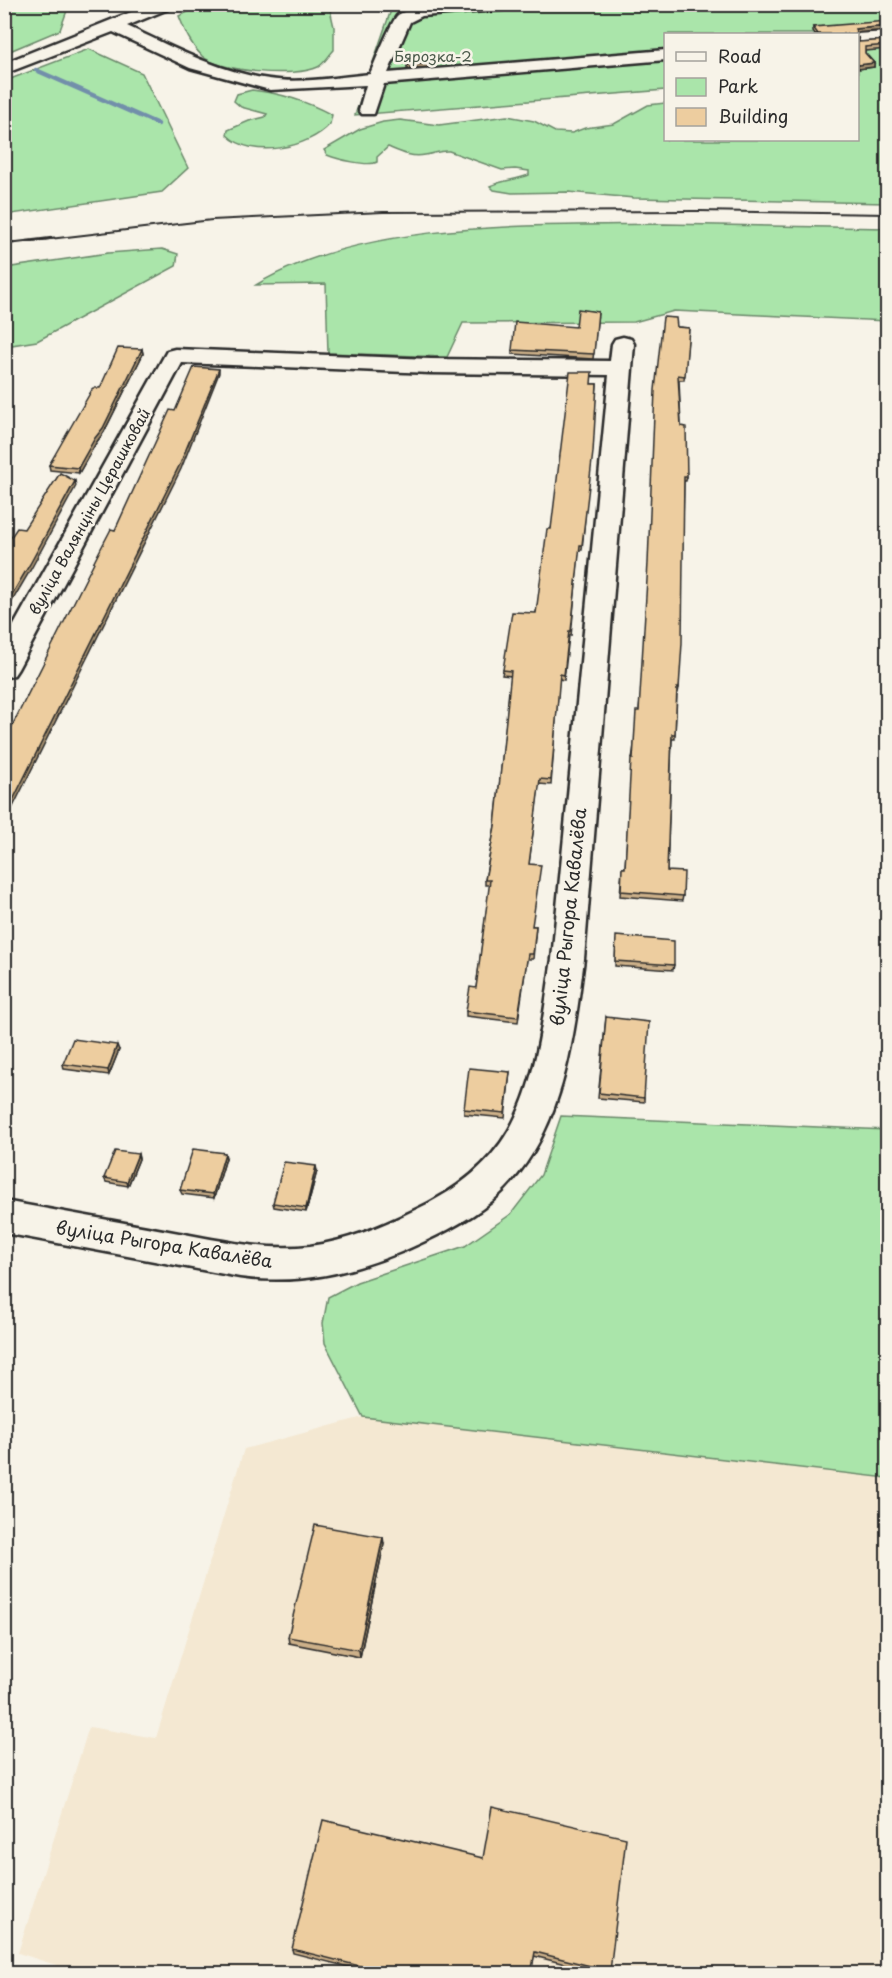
<svg xmlns="http://www.w3.org/2000/svg" width="892" height="1978" font-family="'Playpen Sans',sans-serif">
	<style>
		.built { fill: #f4e8d2 }
		.green { fill: #aae5aa; stroke: #6a886a; stroke-width: 1.5 }
		.lines { fill: none; stroke-linecap: round; stroke-linejoin: round }
		.stream { stroke: #728faa; stroke-width: 4.5 }
		.minor-casing { stroke: #2b2b2b; stroke-width: 5 }
		.minor { fill: #f7f3e8; fill-rule: evenodd }
		.rail-far1 { stroke: #2b2b2b; stroke-width: 2 }
		.rail { stroke: #2b2b2b; stroke-width: 3 }
		.wall { fill: #ccb089; stroke: #2b2b2b; stroke-width: 1.5 }
		.shaded-wall { fill: #a6906f; stroke: #2b2b2b; stroke-width: 1.5 }
		.building { fill: #edcd9f; stroke: #2b2b2b; stroke-width: 1.5 }
		.labels { text-anchor: middle; stroke-width: 5; stroke-linejoin: round; paint-order: stroke }
		.far-park-label { font-size: 15px; fill: #4b5a4b; stroke: #f7f3e8 }
		.far-street-label { font-size: 15px; fill: #2b2b2b; stroke: #f7f3e8 }
		.street-label { font-size: 18px; fill: #2b2b2b; stroke: #f7f3e8 }
	</style>
	<rect width="100%" height="100%" fill="#f7f3e8"/>
	<filter id="ink" filterUnits="userSpaceOnUse"><feTurbulence type="fractalNoise" baseFrequency=".0167" numOctaves="2"/><feDisplacementMap in="SourceGraphic" scale="12" xChannelSelector="R" yChannelSelector="G"/><feConvolveMatrix kernelMatrix="1 2 1 2 8 2 1 2 1" color-interpolation-filters="sRGB"/></filter>
	<g filter="url(#ink)">
		<path class="built" d="M363,1417L887,1478V1973L84,1974L18,1953L89,1727L156,1738L244,1449Z"/>
		<g class="green">
			<path d="M25,4L69,5L60,30L5,53V11Z"/>
			<path d="M205,4L329,5L334,27V50C329,55 324,64 318,67C296,78 219,72 202,56C190,44 185,31 179,16Z"/>
			<path d="M385,5H887V203L634,198L568,192L512,193L494,190L490,186C503,180 515,180 529,175V171L515,169L502,170L449,151C440,150 434,154 425,155C412,158 400,152 388,147L377,157V162C368,167 337,159 327,155L324,150L360,129L383,122L400,120L439,125L507,116L534,121L555,132L572,133L585,128L614,124L648,105L665,103L666,140H858V34H666L665,90L355,115L392,7H386Z"/>
			<path d="M89,49L142,73L188,168L162,192L5,215V81Z"/>
			<path d="M252,90C280,93 308,102 332,115L330,124C309,148 252,160 227,135L228,130L249,121L265,117L267,114L241,107L234,101L237,94Z"/>
			<path d="M664,224L887,228V321L674,311L634,322L463,323L447,357L328,353L326,284L256,285C363,219 541,226 664,224Z"/>
			<path d="M162,249L178,254L176,266L37,341L5,346V268L108,253Z"/>
			<path d="M561,1116L887,1130V1478L363,1417L325,1343L323,1323L328,1297L357,1282L465,1246L511,1214L541,1175Z"/>
		</g>
		<g class="lines">
			<path class="stream" d="M36,70L158,124"/>
			<g class="minor-casing">
				<g id="minor">
					<path d="M151,4H175L173,7L127,26C172,47 219,72 269,79C301,84 338,77 370,74C375,63 391,21 398,15C423,0 488,4 519,4L511,9L422,16L410,22L388,73L666,50V60L384,84L374,114H362L359,110L366,85L270,90L190,68L113,32L4,74V63Z"/>
					<path d="M888,32V42L858,44L856,34Z"/>
					<path d="M623,337L631,339L634,344L584,959C573,1044 562,1142 492,1201C466,1223 432,1238 401,1252C348,1274 297,1285 240,1277L4,1233V1201C63,1212 121,1222 179,1233C223,1241 265,1251 310,1246C347,1241 380,1227 413,1211C452,1193 487,1168 509,1130C538,1080 543,1015 552,959L609,375L430,373L182,363L18,669L14,675L4,678V643L167,351L175,349L430,359L610,361L612,344L615,339Z"/>
				</g>
			</g>
			<use href="#minor" class="minor"/>
			<path class="rail-far1" d="M41,240L212,220L383,212L698,211L888,214"/>
			<path class="rail" d="M4,244L54,238"/>
		</g>
		<g class="wall">
			<path d="M813,27L856,32L857,34H815L813,31Z"/>
			<path d="M858,37L859,42L888,40V49L865,51V53L874,63V67L858,69Z"/>
			<path d="M598,312L593,359L512,354V350L576,327Z"/>
			<path d="M677,327L689,328L684,380H679L681,426L687,477L686,481H684L679,688L678,693H677L675,734V739H672L667,871L683,896L682,901L620,896L622,868H625L632,759L639,711Z"/>
			<path d="M142,349L143,354L104,432L96,443L79,473L50,470L49,465L100,388Z"/>
			<path d="M591,384H597L582,550H579L571,636H569L564,680L559,679L551,785L539,784L529,864L532,926H536L533,959H527L518,1022L466,1016V1011L476,988L490,885H485V880L495,826L511,676L502,675L503,670L536,613L551,529Z"/>
			<path d="M616,941L674,965L673,970L615,966Z"/>
			<path d="M606,1017L644,1098V1102L598,1098Z"/>
			<path d="M119,1050L109,1075L64,1069L63,1064Z"/>
			<path d="M510,1072L505,1118L464,1114V1109Z"/>
			<path d="M138,1154L139,1159L128,1186L106,1182L104,1178Z"/>
			<path d="M226,1158L214,1198L182,1194L180,1190Z"/>
			<path d="M317,1171L306,1212L274,1207L273,1203Z"/>
			<path d="M384,1544L360,1657L289,1643L288,1637Z"/>
			<path d="M888,1702V1777H885L886,1704Z"/>
			<path d="M483,1858L610,1971L608,1974H604L534,1956L531,1974H376L293,1953L292,1949Z"/>
		</g>
		<g class="shaded-wall">
			<path d="M888,26V30L854,33L855,29Z"/>
			<path d="M430,63L431,67L407,69V65Z"/>
			<path d="M874,63V67L858,69V65Z"/>
			<path d="M142,349L143,354L104,432L96,443L79,473L78,468Z"/>
			<path d="M219,369V373L181,469L4,825V818Z"/>
			<path d="M75,481L76,486L31,569L4,615V608Z"/>
			<path d="M117,1045L119,1050L109,1075L108,1070Z"/>
			<path d="M225,1153L226,1158L214,1198L213,1194Z"/>
			<path d="M138,1154L139,1159L128,1186L127,1182Z"/>
			<path d="M316,1166L317,1171L306,1212V1208Z"/>
			<path d="M383,1537L384,1544L360,1657L359,1650Z"/>
		</g>
		<g class="building">
			<path d="M888,21V26L855,29L857,34H818L813,27Z"/>
			<path d="M858,37L859,42L888,40V45L865,47V53L874,63L858,65Z"/>
			<path d="M406,58H430V63L407,65Z"/>
			<path d="M578,309L598,312L594,354L512,350L515,322L576,327Z"/>
			<path d="M663,317L676,318L677,327L689,328L685,376L678,375L681,426L686,427L687,477H684L682,643L679,688H677L675,734H672L667,871L684,872L683,896L621,891L622,868H625L631,759H633L636,711H639L648,563L655,390Z"/>
			<path d="M118,348L142,349L103,428L95,438L78,468L49,465L93,388H100Z"/>
			<path d="M194,367L219,369L180,464L4,818V742L98,554L111,529L115,530L170,410L175,411Z"/>
			<path d="M570,372H592L591,384H597L593,452L582,545H580L571,631H569L564,675L560,674L551,780L540,779L529,864L541,865L532,926H536L533,954H528L518,1017L466,1011L470,987L476,988L490,880H485L495,826L511,671L503,670L512,612L536,613L547,529H551Z"/>
			<path d="M60,473L75,481L30,564L4,608V547L17,528L24,529Z"/>
			<path d="M616,936L674,941V965L615,961Z"/>
			<path d="M606,1017L649,1022L644,1098L599,1093Z"/>
			<path d="M73,1039L117,1045L108,1070L63,1064Z"/>
			<path d="M469,1068L510,1072L505,1113L464,1109Z"/>
			<path d="M193,1149L225,1153L213,1194L180,1190Z"/>
			<path d="M115,1151L138,1154L127,1182L104,1178Z"/>
			<path d="M284,1162L316,1166L306,1208L273,1203Z"/>
			<path d="M315,1525L383,1537L359,1650L288,1637Z"/>
			<path d="M492,1807L626,1838L610,1971L535,1952L531,1974H391L292,1949L323,1820L483,1858Z"/>
		</g>
	</g>
	<g class="labels">
		<g class="far-park-label">
			<text x="433" y="62">Бярозка-2</text>
		</g>
		<g class="far-street-label">
			<text transform="translate(90 512) rotate(-61)" y="5">вуліца Валянціны Церашковай</text>
		</g>
		<g class="street-label">
			<text transform="translate(569 917) rotate(-84)" y="6">вуліца Рыгора Кавалёва</text>
			<text transform="translate(164 1245) rotate(9)" y="6">вуліца Рыгора Кавалёва</text>
		</g>
	</g>
	<rect width="892" height="1978" fill="none" stroke="#f7f3e8" stroke-width="24"/>
	<rect x="12" y="12" width="868" height="1954" fill="none" stroke="#2b2b2b" stroke-width="2" filter="url(#ink)"/>
	<rect x="664" y="33" width="195" height="108" fill="#f7f3e8" stroke="#a5a39c" stroke-width="1.5"/>
	<rect x="676" y="52" width="30" height="9" fill="#f7f3e8" stroke="#a5a39c" stroke-width="1.5"/>
	<text x="718" y="63" font-size="18" fill="#2b2b2b">Road</text>
	<rect x="676" y="78" width="30" height="18" fill="#aae5aa" stroke="#a5a39c" stroke-width="1.5"/>
	<text x="718" y="93" font-size="18" fill="#2b2b2b">Park</text>
	<rect x="676" y="108" width="30" height="18" fill="#edcd9f" stroke="#a5a39c" stroke-width="1.5"/>
	<text x="718" y="123" font-size="18" fill="#2b2b2b">Building</text>
</svg>
